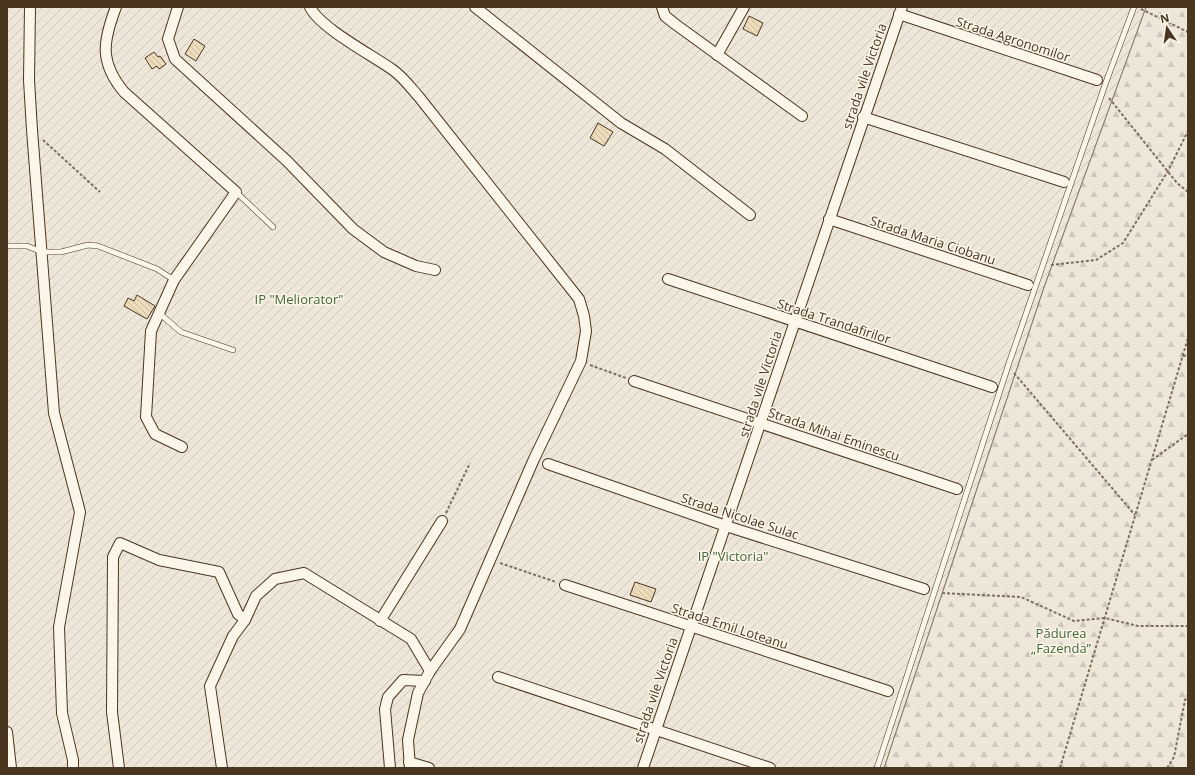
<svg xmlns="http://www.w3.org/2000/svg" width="1195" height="775" font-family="'Open Sans',sans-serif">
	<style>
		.forest { fill: url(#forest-firs); stroke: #887966 }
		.garden { fill: url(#garden-furrows); stroke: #887966 }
		.building { fill: url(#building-back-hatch); stroke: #4a3520 }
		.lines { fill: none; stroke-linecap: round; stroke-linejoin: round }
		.lane-casing { stroke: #4a3520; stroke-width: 6 }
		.street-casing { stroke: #4a3520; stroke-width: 12 }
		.path { stroke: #7f6f5c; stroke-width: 2; stroke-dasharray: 3 2; stroke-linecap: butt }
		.lane { stroke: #fbf6e9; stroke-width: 5 }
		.street { stroke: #fbf6e9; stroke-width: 10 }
		.labels { text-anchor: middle; stroke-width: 3; stroke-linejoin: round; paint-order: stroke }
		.street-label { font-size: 13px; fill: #4a3520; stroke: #fbf6e9 }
		.park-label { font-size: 13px; fill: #436837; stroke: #fbf6e9 }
	</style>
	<defs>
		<pattern id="forest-firs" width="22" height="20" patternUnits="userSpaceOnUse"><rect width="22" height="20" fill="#ede6d9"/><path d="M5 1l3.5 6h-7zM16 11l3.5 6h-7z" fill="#cdc6ba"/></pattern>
		<pattern id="garden-furrows" width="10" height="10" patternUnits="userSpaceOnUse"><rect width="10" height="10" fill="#ede6d9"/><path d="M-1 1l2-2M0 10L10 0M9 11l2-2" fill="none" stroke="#cdc6ba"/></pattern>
		<pattern id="building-back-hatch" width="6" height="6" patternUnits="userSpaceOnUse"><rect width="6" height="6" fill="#ecdcbc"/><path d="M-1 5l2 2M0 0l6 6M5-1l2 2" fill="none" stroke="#ccbda1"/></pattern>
	</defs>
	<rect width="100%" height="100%" fill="#fbf6e9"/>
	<path class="forest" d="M1146,7H1188V768H884L1044,287Z"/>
	<path class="garden" d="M7,7H1146L1044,287L884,768H7Z"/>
	<g class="building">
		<path d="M749,16L763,23L757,36L743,29Z"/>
		<path d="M194,39L205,46L196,61L185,54Z"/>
		<path d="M154,52L158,57L160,56L166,64L159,69L157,66L152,69L145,58Z"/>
		<path d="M598,123L613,132L604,146L590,138Z"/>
		<path d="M137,295L155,306L147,319L124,306L128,298L134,301Z"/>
		<path d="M635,582L656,589L651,602L630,595Z"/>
	</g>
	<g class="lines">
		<g class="lane-casing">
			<g id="lane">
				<path d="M236,192L273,227"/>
				<path d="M7,246H27L42,252H61L88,245L98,246L157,269L174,280"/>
				<path d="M159,313L181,332L233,350"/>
				<path d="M877,768L1008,366L1106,82L1134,7"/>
			</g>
		</g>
		<g class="street-casing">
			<g id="street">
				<path d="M30,7L29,80L32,130L54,413L80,512L59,627L62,713L73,760V768"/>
				<path d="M116,7C103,41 99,62 124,92L236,192L174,280L151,331L146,417L155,434L182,447"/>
				<path d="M178,7L168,39L175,59L287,161L353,229L384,252L416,266L435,270"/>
				<path d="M310,7C320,28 372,55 393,70C403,77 411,88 419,97L579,299L584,316L586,331L581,361L534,459L460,629L430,671L418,693L408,740L410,768"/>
				<path d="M475,7L621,123L665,149L750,215"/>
				<path d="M662,7L665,16L675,24L802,116"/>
				<path d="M899,14L1097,80"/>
				<path d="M717,55L744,7"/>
				<path d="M863,117L1064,182"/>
				<path d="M829,219L1028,285"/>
				<path d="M668,279L992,387"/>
				<path d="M634,381L957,489"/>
				<path d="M548,464L726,526L924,589"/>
				<path d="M565,585L888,691"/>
				<path d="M380,621L442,521"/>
				<path d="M498,677L770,768"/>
				<path d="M7,732L11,768"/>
				<path d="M409,762L429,768"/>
				<path d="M119,768L112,712L113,557L120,543L159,560L219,572L238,614L245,620"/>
				<path d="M222,768L210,686L233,636L245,620L256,596L275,579L304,573L411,639L430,671"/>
				<path d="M390,768L385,709L388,697L403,680L425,681"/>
				<path d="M643,768L902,7"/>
			</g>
		</g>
		<g class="path">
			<path d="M1141,9L1188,32"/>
			<path d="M1109,98L1177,183L1188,192"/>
			<path d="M43,140L100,192"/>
			<path d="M1051,265L1096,260L1123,243L1168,171L1188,131"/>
			<path d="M1183,356L1188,355"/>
			<path d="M590,365L626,378"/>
			<path d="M1014,373L1135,515"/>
			<path d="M1152,460L1188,434"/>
			<path d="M446,513L470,463"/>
			<path d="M500,563L556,582"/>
			<path d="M942,593L1021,597L1074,621L1105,618L1138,626H1188"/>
			<path d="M1060,768L1188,338"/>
			<path d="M1167,768L1174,757L1185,700L1188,695"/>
		</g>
		<use href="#lane" class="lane"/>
		<use href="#street" class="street"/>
	</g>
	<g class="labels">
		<g class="street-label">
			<text transform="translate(1013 39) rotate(18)" y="5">Strada Agronomilor</text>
			<text transform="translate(864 76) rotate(-71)" y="5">strada vile Victoria</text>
			<text transform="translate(933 240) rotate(18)" y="5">Strada Maria Ciobanu</text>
			<text transform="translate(834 321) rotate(18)" y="5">Strada Trandafirilor</text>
			<text transform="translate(760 384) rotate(-72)" y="5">strada vile Victoria</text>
			<text transform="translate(834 434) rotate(19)" y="5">Strada Mihai Eminescu</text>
			<text transform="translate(740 516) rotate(18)" y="5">Strada Nicolae Sulac</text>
			<text transform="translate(730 626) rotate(18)" y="5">Strada Emil Loteanu</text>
			<text transform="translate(655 690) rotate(-71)" y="5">strada vile Victoria</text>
		</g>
		<g class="park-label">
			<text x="299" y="304">IP "Meliorator"</text>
			<text x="733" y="561">IP "Victoria"</text>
			<text x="1061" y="638">Pădurea<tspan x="1061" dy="15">„Fazenda”</tspan></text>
		</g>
	</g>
	<rect width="1195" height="775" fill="none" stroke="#4a3520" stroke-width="16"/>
	<g transform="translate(1167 28) rotate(347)" stroke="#fbf6e9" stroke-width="3" paint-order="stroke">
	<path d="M0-3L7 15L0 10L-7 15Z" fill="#4a3520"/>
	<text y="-6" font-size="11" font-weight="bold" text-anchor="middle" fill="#4a3520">N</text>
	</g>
</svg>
